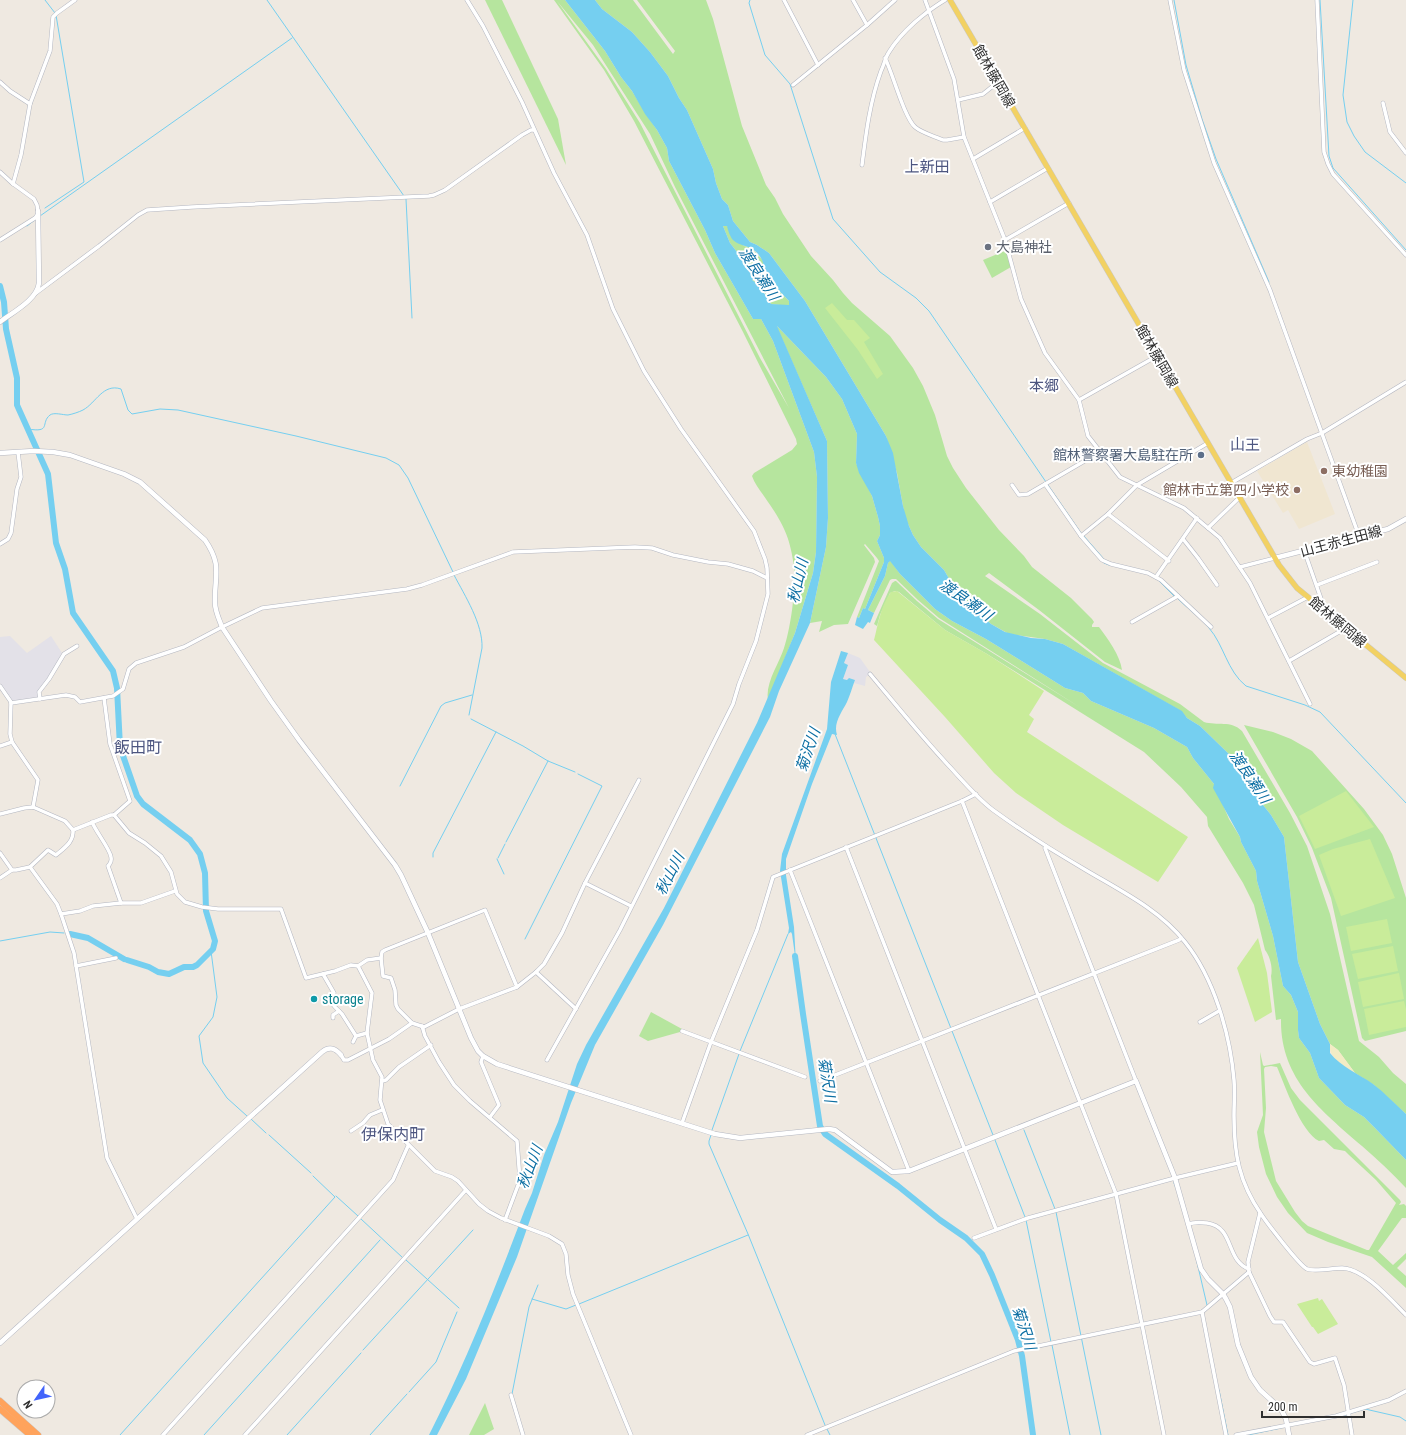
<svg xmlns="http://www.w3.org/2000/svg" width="1406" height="1435" font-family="'Roboto Condensed','Noto Sans JP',sans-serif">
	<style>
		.industrial { fill: #e3e1e8 }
		.education { fill: #f0e6d1 }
		.green { fill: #b6e59e; fill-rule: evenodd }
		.sand { fill: #f3ecc5 }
		.pitch { fill: #c9ec9a }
		.water { fill: #75cff0; fill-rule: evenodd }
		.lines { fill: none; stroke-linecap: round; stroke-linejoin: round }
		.stream { stroke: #75cff0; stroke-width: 1 }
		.river { stroke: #75cff0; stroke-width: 6 }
		.street-casing { stroke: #b4b7c1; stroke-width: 4.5 }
		.secondary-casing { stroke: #b4b7c1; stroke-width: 5.5 }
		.primary-casing { stroke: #c9c9c9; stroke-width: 6 }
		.highway-casing { stroke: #c9c9c9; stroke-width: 7 }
		.street { stroke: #fff; stroke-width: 3.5 }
		.secondary { stroke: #fff; stroke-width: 4.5 }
		.primary { stroke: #f2d163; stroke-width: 5 }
		.highway { stroke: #ffa35c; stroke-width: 6 }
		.worship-dot { fill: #6b7280; stroke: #fff; stroke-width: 1.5 }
		.service-dot { fill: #5c6f8a; stroke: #fff; stroke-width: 1.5 }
		.education-dot { fill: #8d6e63; stroke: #fff; stroke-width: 1.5 }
		.culture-dot { fill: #0f9aa8; stroke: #fff; stroke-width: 1.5 }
		.labels { text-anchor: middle; stroke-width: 4; stroke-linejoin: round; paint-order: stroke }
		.street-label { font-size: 14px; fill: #2e2e2e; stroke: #fff }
		.worship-label { font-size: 14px; fill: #5b616d; stroke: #fff; text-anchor: start }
		.service-label { font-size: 14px; fill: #4e5e75; stroke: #fff; text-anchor: end }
		.education-label { font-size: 14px; fill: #785e54; stroke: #fff; text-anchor: start }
		.culture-label { font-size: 14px; fill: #0d838f; stroke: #fff; text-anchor: start }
		.neighbourhood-label { font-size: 15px; fill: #4d5680; stroke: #fff }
		.water-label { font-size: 15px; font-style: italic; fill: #0d6fa3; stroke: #fff }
		.quarter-label { font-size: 16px; fill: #4d5680; stroke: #fff }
	</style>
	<rect width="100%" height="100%" fill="#efe9e1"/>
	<g class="industrial">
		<path d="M10,636L27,653L51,636L62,653L38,697L12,701L0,683V637Z"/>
		<path d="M848,653L860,658L870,672V674L866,677L865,686L854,683L855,680L849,678L848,680L843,679L848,665L844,663Z"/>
	</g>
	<path class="education" d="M1307,442L1335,514L1299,529L1288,510L1283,513L1257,471Z"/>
	<g class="green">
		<path d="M485,0H502L503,2L558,119L566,165Z"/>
		<path d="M554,0H565L605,51L621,77L632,91L646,114L657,130L667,148L669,161L705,230L715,253L753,319H761L773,341L814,452L817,477L816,552L813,573L795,633L768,700C765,683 779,664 784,648C791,627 796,588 794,566C790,538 784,525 768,502C763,494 755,485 752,476L754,473L792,450L797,444L796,439L743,332L634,121L604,70ZM557,1L593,45L650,134L675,187L789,408L760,358L640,123L606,69Z"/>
		<path d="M595,0H633L673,54L675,51L637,0H706L713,19L742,126L766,185L775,198L783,214L811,256L833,280L843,293L852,303L890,336L913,368L923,386L935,415L947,456L953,468L966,488L999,530L1024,556L1032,567L1071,598L1092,619L1094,622L1092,625V627H1099C1108,639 1120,655 1122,670L1105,662L1039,610L989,573L985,576L1040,614L1103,663L1180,704L1204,722C1217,726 1231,720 1242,731L1290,813L1307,846L1330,914L1359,1041L1379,1057L1393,1073L1406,1084V1114L1374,1085L1355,1073L1338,1050L1330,1044L1320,1024L1298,962L1284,837L1271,815L1263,805L1250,781L1232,757L1200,726L1187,718L1181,711L1063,644L1045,639L1009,634L991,624L967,603L955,589L944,570L921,547L913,535L905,517L897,473L886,436L805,301L769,253L757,245L750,242L733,221L728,205L722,199L716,183L713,169L687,110L679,98L668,76L650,52L632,32L602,9Z"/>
		<path d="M723,226H727L744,246L750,247L762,259L764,263L763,271L751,270L730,243Z"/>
		<path d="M1007,250L1011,267L992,278L983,260Z"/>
		<path d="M754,278C767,281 781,291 789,301V306L771,304L764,292L752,280Z"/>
		<path d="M776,325L826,377L842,399L857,434L856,463L872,496L878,517L880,526V535L877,541L884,558V562L865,609L863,608L859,618L857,617L879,561L877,558L865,544L864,545L874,558L875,562L848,624L834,625L819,632L822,621L810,623L826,547L828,518L827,441Z"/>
		<path d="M890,560L900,574L935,609L952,621L986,639L1065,688L1083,693L1091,701L1154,728L1187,747L1193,758L1214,784L1229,819L1240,837L1241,842L1256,871L1257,881L1273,936L1283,986L1291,995L1298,1012V1030L1299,1038L1310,1053L1319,1078L1345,1105L1364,1117L1374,1127L1406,1160V1188C1392,1173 1377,1159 1362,1146C1321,1110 1280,1079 1281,1019L1276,1020L1271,976C1273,968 1270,956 1265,950L1254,905L1243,883L1208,826L1207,817L1181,787L1144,752L987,654L945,630L899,592L895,591L890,593L880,615L877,626L874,624L892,583L895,581H896L917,601L938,619L1081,708L939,618L918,600L896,579H892L890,580L874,613L868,610L885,576L888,563Z"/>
		<path d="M1244,725L1273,732L1291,739L1312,751L1364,809L1383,835L1392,854L1406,898V1031L1365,1041L1362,1038L1331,898L1312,848L1297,817Z"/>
		<path d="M651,1012L682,1029L680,1032L648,1041L639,1036Z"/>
		<path d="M1260,1052L1263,1065L1264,1066L1280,1063L1291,1088L1300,1100L1400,1200L1401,1202L1399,1205L1404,1204L1406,1206V1218H1402L1399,1222L1378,1251L1393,1265L1406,1253V1259L1397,1268L1406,1276V1288L1372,1257L1328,1242L1307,1233L1288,1213L1277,1197L1266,1174L1259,1147L1257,1132L1263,1115ZM1271,1066L1277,1067C1285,1086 1301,1132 1319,1141L1324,1140L1334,1149L1345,1151L1349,1155L1376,1180L1396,1203L1369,1250H1367L1308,1226L1302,1221L1295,1212L1276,1181L1264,1132L1266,1108L1264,1069L1265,1067Z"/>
		<path d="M485,1403L494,1429L484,1435H469Z"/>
	</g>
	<path class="sand" d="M1330,1044L1338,1050L1355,1073C1344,1066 1328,1058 1330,1044Z"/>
	<g class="pitch">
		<path d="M832,303L847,320H854L870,338L864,342L883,374L877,379L858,350L825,308Z"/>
		<path d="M897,591L945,630L987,654L1044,691L1029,715L1034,719L1027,732L1188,837L1158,882L1063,825L1016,793L994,773L945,717L874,640C878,624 881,605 891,592Z"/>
		<path d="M1346,791L1374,827L1315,849L1299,816Z"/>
		<path d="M1370,839L1395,898L1341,916L1319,855L1333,849Z"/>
		<path d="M1387,919L1392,943L1351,951L1346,927Z"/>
		<path d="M1258,938L1267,973L1272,1012L1255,1022L1237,968Z"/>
		<path d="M1393,946L1398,971L1358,979L1352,954Z"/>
		<path d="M1399,973L1404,999L1363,1007L1358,982Z"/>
		<path d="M1404,1001L1406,1009V1027L1369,1035L1364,1009Z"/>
		<path d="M1318,1298L1319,1301L1322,1299L1338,1324L1318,1334L1313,1327H1312L1297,1304Z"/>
	</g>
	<g class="water">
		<path d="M565,0H595L602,9L632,32L650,52L668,76L679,98L687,110L713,169L716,183L722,199L728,205L733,221L750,242L757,245L769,253L805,301L886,436L893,453L903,506L909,526L913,535L921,547L944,570L955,589L967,603L991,624L1005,632L1031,638L1045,639L1063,644L1182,711L1187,718L1200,726L1232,757L1250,781L1263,805L1271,815L1284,837L1298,962L1320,1024L1330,1044V1053C1341,1067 1359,1074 1373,1084C1385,1093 1395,1104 1406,1114V1160L1374,1127L1364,1117L1345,1105L1319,1078L1310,1053L1299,1038L1298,1030V1012L1291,995L1283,986L1273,936L1257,881L1256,871L1241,842L1240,837L1213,788L1214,784L1193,758L1187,747L1154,728L1091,701L1083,693L1065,688L986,639L952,621L935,609L900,574L890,561L888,563L885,576L868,610L874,613L870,623L868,622L863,629L855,625L857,617L859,618L863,608L865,609L884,562V558L877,541L880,535V526L878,517L872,496L859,473L856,463L857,434L842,399L826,377L777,326L827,441L828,518L826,547L810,623L779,691L770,717L663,925L595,1045L571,1103L517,1257L466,1379L437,1435H429C466,1362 496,1286 525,1209L532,1193L544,1155L558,1122L577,1064L586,1045L664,908L757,723L795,633L813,573L816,552L817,477L814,452L773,341L761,319H753L715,253L705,230L669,161L667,148L657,130L645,114L632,91L621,77L605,51ZM723,226H727C728,230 730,237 733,240C737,244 743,245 748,247C757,250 766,261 763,271L751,270L730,243ZM754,278C767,281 781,291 789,301V305L771,304L759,285L752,280Z"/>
		<path d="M841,651L848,653L844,663L848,665L843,679L847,680L849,678L855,680C852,688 850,695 847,702C842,712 833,723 837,735L832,734L812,784L786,859V875L794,927L796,963L792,934L791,932L788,934L789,928L780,871L782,854L827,729L831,682Z"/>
	</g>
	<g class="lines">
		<g class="stream">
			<path d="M45,0L55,13"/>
			<path d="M267,0L404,196"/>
			<path d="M750,0L749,3L765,55L790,84L833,219L880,272L916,298L929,311L1046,482"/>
			<path d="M1174,0L1186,65L1202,119L1216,159L1269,282"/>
			<path d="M1320,0L1329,156L1333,168L1406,250"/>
			<path d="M1353,0L1343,95L1347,122L1354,136L1365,152L1406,183"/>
			<path d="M406,199L412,318"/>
			<path d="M45,208L84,182L56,15"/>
			<path d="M40,216L292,38"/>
			<path d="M27,226L36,219"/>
			<path d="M28,429C52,433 40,423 50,415C54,412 63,415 68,415C73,414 79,412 83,410C96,403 103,383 121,389L128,410L132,414L160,409L178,410L296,436L386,458L399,465L408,478L453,572"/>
			<path d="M1048,485L1081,533"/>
			<path d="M1083,535L1103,558"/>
			<path d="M1104,563L1109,565"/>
			<path d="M454,575C465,596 483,624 482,648L469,715"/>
			<path d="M1158,580L1174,596"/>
			<path d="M1177,598C1187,608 1200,617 1209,628C1224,645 1227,671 1246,686L1305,705L1320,712L1406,803"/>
			<path d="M471,719L523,746L548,761L575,772"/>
			<path d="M835,734L993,1135"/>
			<path d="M400,786L441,706L445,703L472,695"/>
			<path d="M506,842L548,761"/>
			<path d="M433,857V853L496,732"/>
			<path d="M498,858L505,844"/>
			<path d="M497,859L504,874"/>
			<path d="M525,939L602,786L578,774"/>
			<path d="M0,941L50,932L64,933"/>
			<path d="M211,951L217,997L213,1017L199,1036L203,1063L227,1098L247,1116"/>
			<path d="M740,1051L788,934"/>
			<path d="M251,1119L266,1133"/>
			<path d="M712,1130L739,1054"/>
			<path d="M1024,1130L1055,1209"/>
			<path d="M269,1135L311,1173"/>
			<path d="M711,1135L709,1141V1144L748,1234L825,1425"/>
			<path d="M995,1140L1025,1217"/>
			<path d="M1174,1183L1176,1188"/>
			<path d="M336,1196L358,1216"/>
			<path d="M1056,1212L1101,1435"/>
			<path d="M361,1219L403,1258"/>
			<path d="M1026,1220L1051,1342"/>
			<path d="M1196,1258L1207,1305"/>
			<path d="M406,1260L459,1308"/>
			<path d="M532,1299L566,1309L576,1305"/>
			<path d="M579,1304L748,1235"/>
			<path d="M1052,1345L1070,1435"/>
			<path d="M363,1350L473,1230"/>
			<path d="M1219,1390L1228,1435"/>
			<path d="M409,1392L436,1362L457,1312"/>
			<path d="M512,1394L529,1307L538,1285"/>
			<path d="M1351,1413L1365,1409L1400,1417L1406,1421"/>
			<path d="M1341,1416L1346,1415"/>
			<path d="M827,1429L830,1435"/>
			<path d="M120,1435L335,1197L313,1176"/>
			<path d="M204,1435L380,1240"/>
			<path d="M287,1435L361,1353"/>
			<path d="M370,1435L407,1394"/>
			<path d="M1248,1435L1281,1428"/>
		</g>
		<g class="river">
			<path d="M0,286L4,302L6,329L17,378V405L48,474L56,543L65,569L73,613L113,671L117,688L120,747L137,796L143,804L190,840L200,854L205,873L206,911L215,941L213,949L197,965L193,967H184L169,974L158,972L149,967L127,960"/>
			<path d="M70,934L88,938L124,959"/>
			<path d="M795,956L803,1014L820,1126L825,1134L898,1186L940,1220L966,1238L982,1254L992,1275L1018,1340L1022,1356L1033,1435"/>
		</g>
		<g class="street-casing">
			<g id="street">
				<path d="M467,0L483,26L522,102L554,173L587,235L613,309L644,371L681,429L754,531L765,559L767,568L768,594L756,641L739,684L733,704L620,930L547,1060"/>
				<path d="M784,0L818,65"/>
				<path d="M853,0L867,25"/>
				<path d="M925,0L954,79L964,137L1005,240L1021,299L1045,353L1079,400L1088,436L1120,477L1184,508L1220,538L1250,583L1310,704"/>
				<path d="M1170,0L1184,70L1214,163L1270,290L1359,536"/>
				<path d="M1317,0L1324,152L1328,164L1333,174L1406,255"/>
				<path d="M885,58C893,74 904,117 915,127C922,133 934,136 943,140H947L964,137"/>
				<path d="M0,82L10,91L30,104"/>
				<path d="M793,85L867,25L895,0"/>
				<path d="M958,100L983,94L998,82"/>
				<path d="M1383,103L1390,132L1406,153"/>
				<path d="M973,159L1025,128"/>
				<path d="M862,165C866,133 870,101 881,71C884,65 885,58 889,52C902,31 925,12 945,0"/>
				<path d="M0,172L12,183L34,199L37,205L38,211"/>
				<path d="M13,184L21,155L30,104L50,51L53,17L57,13L75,0"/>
				<path d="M990,202L1048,168"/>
				<path d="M0,240L35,218L38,214"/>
				<path d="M1005,240L1069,203"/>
				<path d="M36,293L99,246L138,215L147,210L192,207L429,196L434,195L445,190L522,135L531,130H534"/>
				<path d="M1079,400L1157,356"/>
				<path d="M1231,483L1307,439L1322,433L1406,382"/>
				<path d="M1045,484L1081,536L1102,560L1111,564L1148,573L1161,580L1211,627"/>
				<path d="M1012,485L1019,495L1028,494L1100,452"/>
				<path d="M1108,514L1169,561"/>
				<path d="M1208,528L1240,497"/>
				<path d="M1081,536L1108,514L1137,485L1208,443"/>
				<path d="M1183,539L1198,558L1217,585"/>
				<path d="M0,544L8,539L11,533L17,489L21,477L18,452"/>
				<path d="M1305,550V553L1325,610"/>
				<path d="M1240,567L1275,558"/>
				<path d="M1156,577L1197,518"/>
				<path d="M1317,585L1377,562"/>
				<path d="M1268,618L1308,597"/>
				<path d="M1132,622L1178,596"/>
				<path d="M1289,661L1346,628"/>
				<path d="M870,674C896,705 921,736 949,766C963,781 977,798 993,810C1022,831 1053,851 1084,869C1119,890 1159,909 1185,942C1214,978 1230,1034 1234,1080C1235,1092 1234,1104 1234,1116C1234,1154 1239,1182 1261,1214C1267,1223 1299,1265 1307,1269C1315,1272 1333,1268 1342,1268C1365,1269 1391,1300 1406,1315"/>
				<path d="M0,686L11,702L10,734L12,742L38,780L33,807"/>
				<path d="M104,698L110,744L130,801L114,815"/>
				<path d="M40,699L39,692L49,679L64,654L77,646"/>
				<path d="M11,703L66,695L75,697L80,702L113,696L123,689L129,669L136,663L184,647L222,627L262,608L407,589L422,585L513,552L635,547L652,548L673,555L708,562L728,564L753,571L767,578"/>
				<path d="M0,746L12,742"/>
				<path d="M962,801L1116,1194L1164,1435"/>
				<path d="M0,814L24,808L33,807L65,821L73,830L111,815H114L129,833L145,843L161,856L171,872L177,894L185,902L202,907L218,909H281L306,978L335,971L351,965L358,966L367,960L381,958L382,952L385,950L485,910L517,987L459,1009L424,1027L412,1023L389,1039L348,1060H344L341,1055"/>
				<path d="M92,822C96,832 110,849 111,857C112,861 111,863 108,866L121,903"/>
				<path d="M1046,846L1045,848L1136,1081"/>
				<path d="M846,847L996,1229"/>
				<path d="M0,853L12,870H16L30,867L57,904L61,914L74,953L107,1158L137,1219"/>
				<path d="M30,867L48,850L56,855C64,848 74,842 73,830"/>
				<path d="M790,870L909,1171"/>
				<path d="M0,878L12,870"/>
				<path d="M585,883L631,906"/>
				<path d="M61,914L80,911L93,906L121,903H141L175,891"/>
				<path d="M381,958L383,976L391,978L395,990L396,1005L398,1009L412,1023"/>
				<path d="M76,966L116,958"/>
				<path d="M358,966L372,993L367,1033L373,1060L382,1077L380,1100L388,1124L435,1171L452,1177L458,1181L479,1204L488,1211L501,1218L549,1236L562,1244L566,1254L568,1275L573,1294L631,1435"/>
				<path d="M536,972L576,1009"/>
				<path d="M323,974L334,993C330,1003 331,1003 339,1011"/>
				<path d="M517,987L536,972L544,964L562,933L585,883L639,780"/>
				<path d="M333,1018V1015L339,1011L342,1014L356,1036"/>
				<path d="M1200,1022L1219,1011"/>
				<path d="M422,1026L425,1036L439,1062L454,1085L470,1101L517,1141L520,1180L505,1220"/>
				<path d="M682,1031L805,1077"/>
				<path d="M353,1042L356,1036L367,1033"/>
				<path d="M483,1056L481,1062L499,1105L490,1117"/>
				<path d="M382,1081L386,1080L399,1067L431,1045"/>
				<path d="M820,1081L1179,940L1181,938"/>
				<path d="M682,1123L711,1042L757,930L773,877L962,801L976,794"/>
				<path d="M351,1131L363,1123L370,1115L382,1110"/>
				<path d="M1260,1213L1248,1262L1249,1272L1270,1316L1274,1322H1283L1310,1362L1314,1364L1335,1358L1344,1385L1352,1435"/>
				<path d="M1188,1224C1194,1222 1200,1222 1207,1223C1235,1227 1225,1260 1249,1269"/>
				<path d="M974,1238L1028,1218L1175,1178L1238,1163"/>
				<path d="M1202,1312L1226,1435"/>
				<path d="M511,1395L523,1435"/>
				<path d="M163,1435L393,1180L408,1146"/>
				<path d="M245,1435L466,1190"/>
				<path d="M807,1435L1014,1351L1202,1312L1249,1272"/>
				<path d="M1236,1435L1336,1416L1389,1400L1406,1391"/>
			</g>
		</g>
		<g class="secondary-casing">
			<g id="secondary">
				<path d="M0,322C13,312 37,300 39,283L38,211"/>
				<path d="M0,453L34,451L53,452L70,455L124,474L140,482L205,540C223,566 214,576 215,603C215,611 219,619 222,627L271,701L299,740L395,865L401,875L428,933L471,1038L478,1051L483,1056L497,1064L715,1134L740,1138L829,1129L835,1130L892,1172L909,1171L1136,1081L1175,1178L1201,1269L1208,1279L1223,1294L1226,1299L1230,1307L1238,1345L1251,1377L1260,1390L1281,1409L1286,1419L1289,1435"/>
				<path d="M1275,558L1388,529L1406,519"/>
				<path d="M0,1343L322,1052C329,1046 335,1048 341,1055"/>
			</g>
		</g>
		<g class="primary-casing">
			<path id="primary" d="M950,0L1279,565L1297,588L1406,678"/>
		</g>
		<g class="highway-casing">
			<g id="highway">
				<path d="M0,1401L38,1435"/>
				<path d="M0,1409L30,1435"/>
			</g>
		</g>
		<use href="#street" class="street"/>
		<use href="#secondary" class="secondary"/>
		<use href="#primary" class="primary"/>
		<use href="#highway" class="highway"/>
	</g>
	<circle class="worship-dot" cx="988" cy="247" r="4"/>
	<circle class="service-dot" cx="1201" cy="455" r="4"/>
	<g class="education-dot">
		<circle cx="1324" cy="471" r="4"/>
		<circle cx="1297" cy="490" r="4"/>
	</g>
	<circle class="culture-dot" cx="314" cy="999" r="4"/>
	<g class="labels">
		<g class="street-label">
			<text transform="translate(994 76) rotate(60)" y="5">館林藤岡線</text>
			<text transform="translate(1157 356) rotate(60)" y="5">館林藤岡線</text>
			<text transform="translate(1341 541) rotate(-15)" y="5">山王赤生田線</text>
			<text transform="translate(1338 622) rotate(40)" y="5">館林藤岡線</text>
		</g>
		<g class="worship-label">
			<text x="996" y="252">大島神社</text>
		</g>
		<g class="service-label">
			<text x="1193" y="460">館林警察署大島駐在所</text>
		</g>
		<g class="education-label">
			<text x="1332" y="476">東幼稚園</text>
			<text x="1289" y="495" text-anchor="end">館林市立第四小学校</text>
		</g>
		<g class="culture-label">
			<text x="322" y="1004">storage</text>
		</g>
		<g class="neighbourhood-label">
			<text x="927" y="172">上新田</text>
			<text x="1044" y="391">本郷</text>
			<text x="1245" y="450">山王</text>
		</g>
		<g class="water-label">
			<text transform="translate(759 274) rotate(57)" y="5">渡良瀬川</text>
			<text transform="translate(798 581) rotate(-77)" y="5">秋山川</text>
			<text transform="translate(966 600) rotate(35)" y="5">渡良瀬川</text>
			<text transform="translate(808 750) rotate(-71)" y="5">菊沢川</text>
			<text transform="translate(1250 777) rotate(56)" y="5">渡良瀬川</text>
			<text transform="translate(670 874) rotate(-63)" y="5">秋山川</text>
			<text transform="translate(827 1080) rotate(81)" y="5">菊沢川</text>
			<text transform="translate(530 1167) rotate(-69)" y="5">秋山川</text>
			<text transform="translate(1024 1328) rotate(72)" y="5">菊沢川</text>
		</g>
		<g class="quarter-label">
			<text x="138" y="753">飯田町</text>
			<text x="393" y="1140">伊保内町</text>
		</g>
	</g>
	<g transform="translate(36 1399) rotate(236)"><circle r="19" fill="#ffffff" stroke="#ababab"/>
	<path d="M0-3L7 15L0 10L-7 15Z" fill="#4264fb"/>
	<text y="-6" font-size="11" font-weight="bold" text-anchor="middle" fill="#2e2e2e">N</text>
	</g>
	<path d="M1262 1411v6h102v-6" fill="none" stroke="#2e2e2e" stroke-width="2"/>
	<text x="1268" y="1411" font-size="12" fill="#2e2e2e" stroke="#ffffff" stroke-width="3" paint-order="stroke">200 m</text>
</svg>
